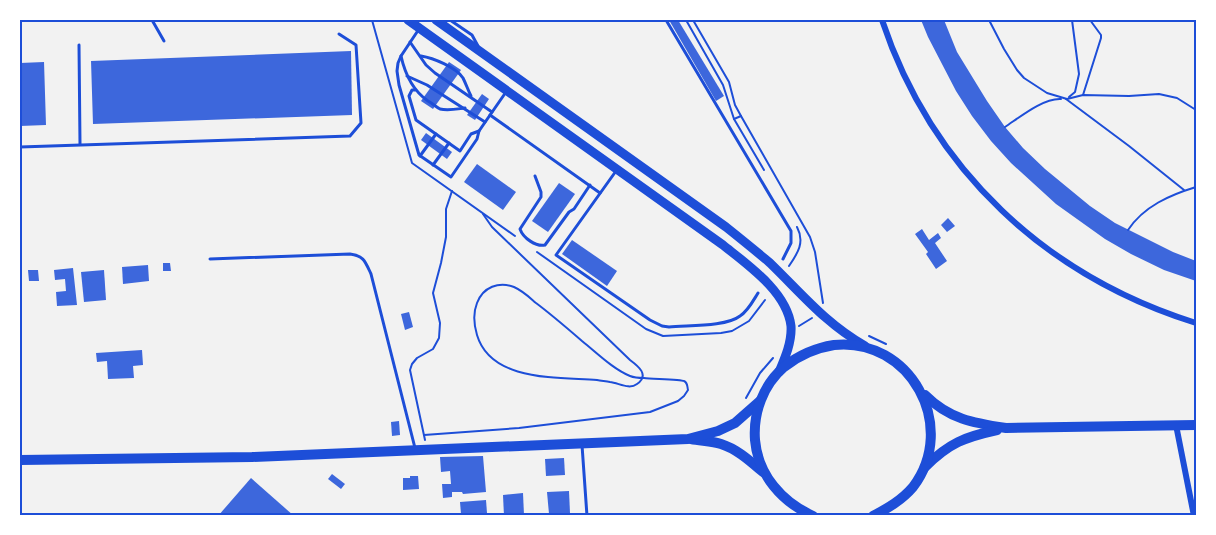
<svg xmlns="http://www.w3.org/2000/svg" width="1216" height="535" font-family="Literata,serif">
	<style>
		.building { fill: #3d67dc }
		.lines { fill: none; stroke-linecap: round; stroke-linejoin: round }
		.path { stroke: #1d4ed8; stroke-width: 2 }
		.service { stroke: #1d4ed8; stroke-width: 3 }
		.minor { stroke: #1d4ed8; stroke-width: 6 }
		.secondary { stroke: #1d4ed8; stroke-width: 9 }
		.primary { stroke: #1d4ed8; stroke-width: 10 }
		.neatline { fill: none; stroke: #1d4ed8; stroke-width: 2 }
	</style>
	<rect width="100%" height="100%" fill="#f2f2f2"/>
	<g class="building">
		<path d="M669,20H678L724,96L716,101Z"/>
		<path d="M921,20H944L957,52L987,101L1005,127L1023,148L1045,169L1090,206L1115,223L1173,252L1196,261V281L1164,270L1131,254L1105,239L1056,204L1011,163L991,141L972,116L956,91L928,37Z"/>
		<path d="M351,51L352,115L93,124L91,61Z"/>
		<path d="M44,62L46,125L20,126V63Z"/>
		<path d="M449,62L461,70L433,109L421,101Z"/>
		<path d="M482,94L489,99L475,120L467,115Z"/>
		<path d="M426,133L452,152L447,159L421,140Z"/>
		<path d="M477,164L516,192L503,210L464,182Z"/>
		<path d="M559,183L575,194L548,232L532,221Z"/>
		<path d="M948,218L955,226L947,232L941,225Z"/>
		<path d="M922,229L929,240L938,233L941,238L935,243L947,261L936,269L926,254L928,252L915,234Z"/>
		<path d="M572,240L617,271L607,286L562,254Z"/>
		<path d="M163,263H170L171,271H163Z"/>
		<path d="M148,265L149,281L123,284L122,267Z"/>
		<path d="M73,268L77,305L57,306L56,292L66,291L65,279L55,280L54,270Z"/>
		<path d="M28,270H38L39,281H29Z"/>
		<path d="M104,270L106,300L84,302L81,272Z"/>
		<path d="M409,312L413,327L405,330L401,314Z"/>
		<path d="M142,350L143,365L133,366L134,378L108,379L107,361L97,362L96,353Z"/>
		<path d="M399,421L400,435L392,436L391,422Z"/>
		<path d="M483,456L486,492L463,494L462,492H452V497L443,498L442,484H451L450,471L441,472L440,457Z"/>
		<path d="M564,458L565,475L546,476L545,459Z"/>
		<path d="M332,474L345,484L341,489L328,479Z"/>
		<path d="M410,476H418L419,489L403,490V478H410Z"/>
		<path d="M251,478L294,516H218Z"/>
		<path d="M569,491L570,513L549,514L547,492Z"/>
		<path d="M523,493L524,515L504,516L503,495Z"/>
		<path d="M486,500L487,513L461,514L460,502Z"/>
	</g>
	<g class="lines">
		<g class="path">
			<path d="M372,20L412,163L515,236"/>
			<path d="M686,20L723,85L734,119"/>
			<path d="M693,20L729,82L735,105L741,116L810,237L815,252L823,303"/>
			<path d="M989,20L1004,49L1017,70L1024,78L1047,93L1067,99L1083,95L1129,96L1159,94L1177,98L1196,110"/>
			<path d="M1083,95L1101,38V35L1090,20"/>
			<path d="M1069,97L1075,92L1079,74L1072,20"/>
			<path d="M1066,99L1129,146L1184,190"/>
			<path d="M741,116L734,119L764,170"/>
			<path d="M1005,127C1020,117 1043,98 1061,99"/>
			<path d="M1128,230C1144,206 1170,195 1196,187"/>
			<path d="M537,252L646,329L663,336L721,333L732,331L749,321L765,300"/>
			<path d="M789,266C798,253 805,242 797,227"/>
			<path d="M799,326L812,318"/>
			<path d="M869,336L886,344"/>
			<path d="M746,398L760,373L773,358"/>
			<path d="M424,435L519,428L650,412L678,401L684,396L688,390C687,386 688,383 684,381C681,379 651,379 644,378C639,378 635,378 630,376C613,369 597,353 582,341C567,328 552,315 536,303C529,297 523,291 514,287C499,281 483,287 477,303C473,313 474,325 477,335C491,382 558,377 597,380C601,381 606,381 610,382C619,383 629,390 637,384C650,375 638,366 630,360L492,227L483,214"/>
			<path d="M425,440L410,370L412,364L417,358L433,349L439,338L440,323L433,293L441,263L446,237V209L452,191"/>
		</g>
		<g class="service">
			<path d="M152,20L164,41"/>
			<path d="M450,20L472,35L478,46"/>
			<path d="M666,20L791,231V243L783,259"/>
			<path d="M419,29L401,56L398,63L397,71L399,85L419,155L451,177L477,139L479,131L506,92"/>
			<path d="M410,42L426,65L435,73L492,112"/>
			<path d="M79,45L80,144"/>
			<path d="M401,56C405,74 412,90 428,101C432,103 436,107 440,109C448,111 457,109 465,108"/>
			<path d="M421,56C433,58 456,67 463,78C466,84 468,90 471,96"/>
			<path d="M407,76L427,85L485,122"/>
			<path d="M415,90H412L409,96L416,120L460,151L471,134L479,131"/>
			<path d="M490,115L600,193"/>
			<path d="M20,147L350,136L361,123L356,45L339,34"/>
			<path d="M420,156L436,134"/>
			<path d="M433,165L449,143"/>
			<path d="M616,171L556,255L650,320L662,326L669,327C687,325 726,327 740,316C748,311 753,301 758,293"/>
			<path d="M535,176L541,192V197L520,229C523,238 536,247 545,245L569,212L574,209L590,185"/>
			<path d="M210,259L350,254C364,256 365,261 371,274L415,448"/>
			<path d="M582,445L587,516"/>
		</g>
		<g class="minor">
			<path d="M882,20C932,170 1046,276 1196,323"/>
			<path d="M1176,425L1194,516"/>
		</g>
		<g class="secondary">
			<path d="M408,20L723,245C748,265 787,292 791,326C792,342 785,358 779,372"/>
			<path d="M436,20L726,227C741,239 756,251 770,263C802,294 825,323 865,346"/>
		</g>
		<g class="primary">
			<path d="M925,395C949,419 973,423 1006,428L1196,425"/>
			<path d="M691,439C701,441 712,441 721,444C737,449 750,461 763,472"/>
			<path d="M20,460L252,457L688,439L718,431L735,423L760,401"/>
			<path d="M925,467C949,443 965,437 997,430"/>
			<path d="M813,516C782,502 758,475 755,440C753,413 763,385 784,367C799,355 815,348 834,345C910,337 959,426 913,487C902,500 888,508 873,516"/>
		</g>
	</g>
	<rect width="1216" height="535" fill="none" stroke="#ffffff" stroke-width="42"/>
	<rect x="21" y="21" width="1174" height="493" class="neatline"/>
</svg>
